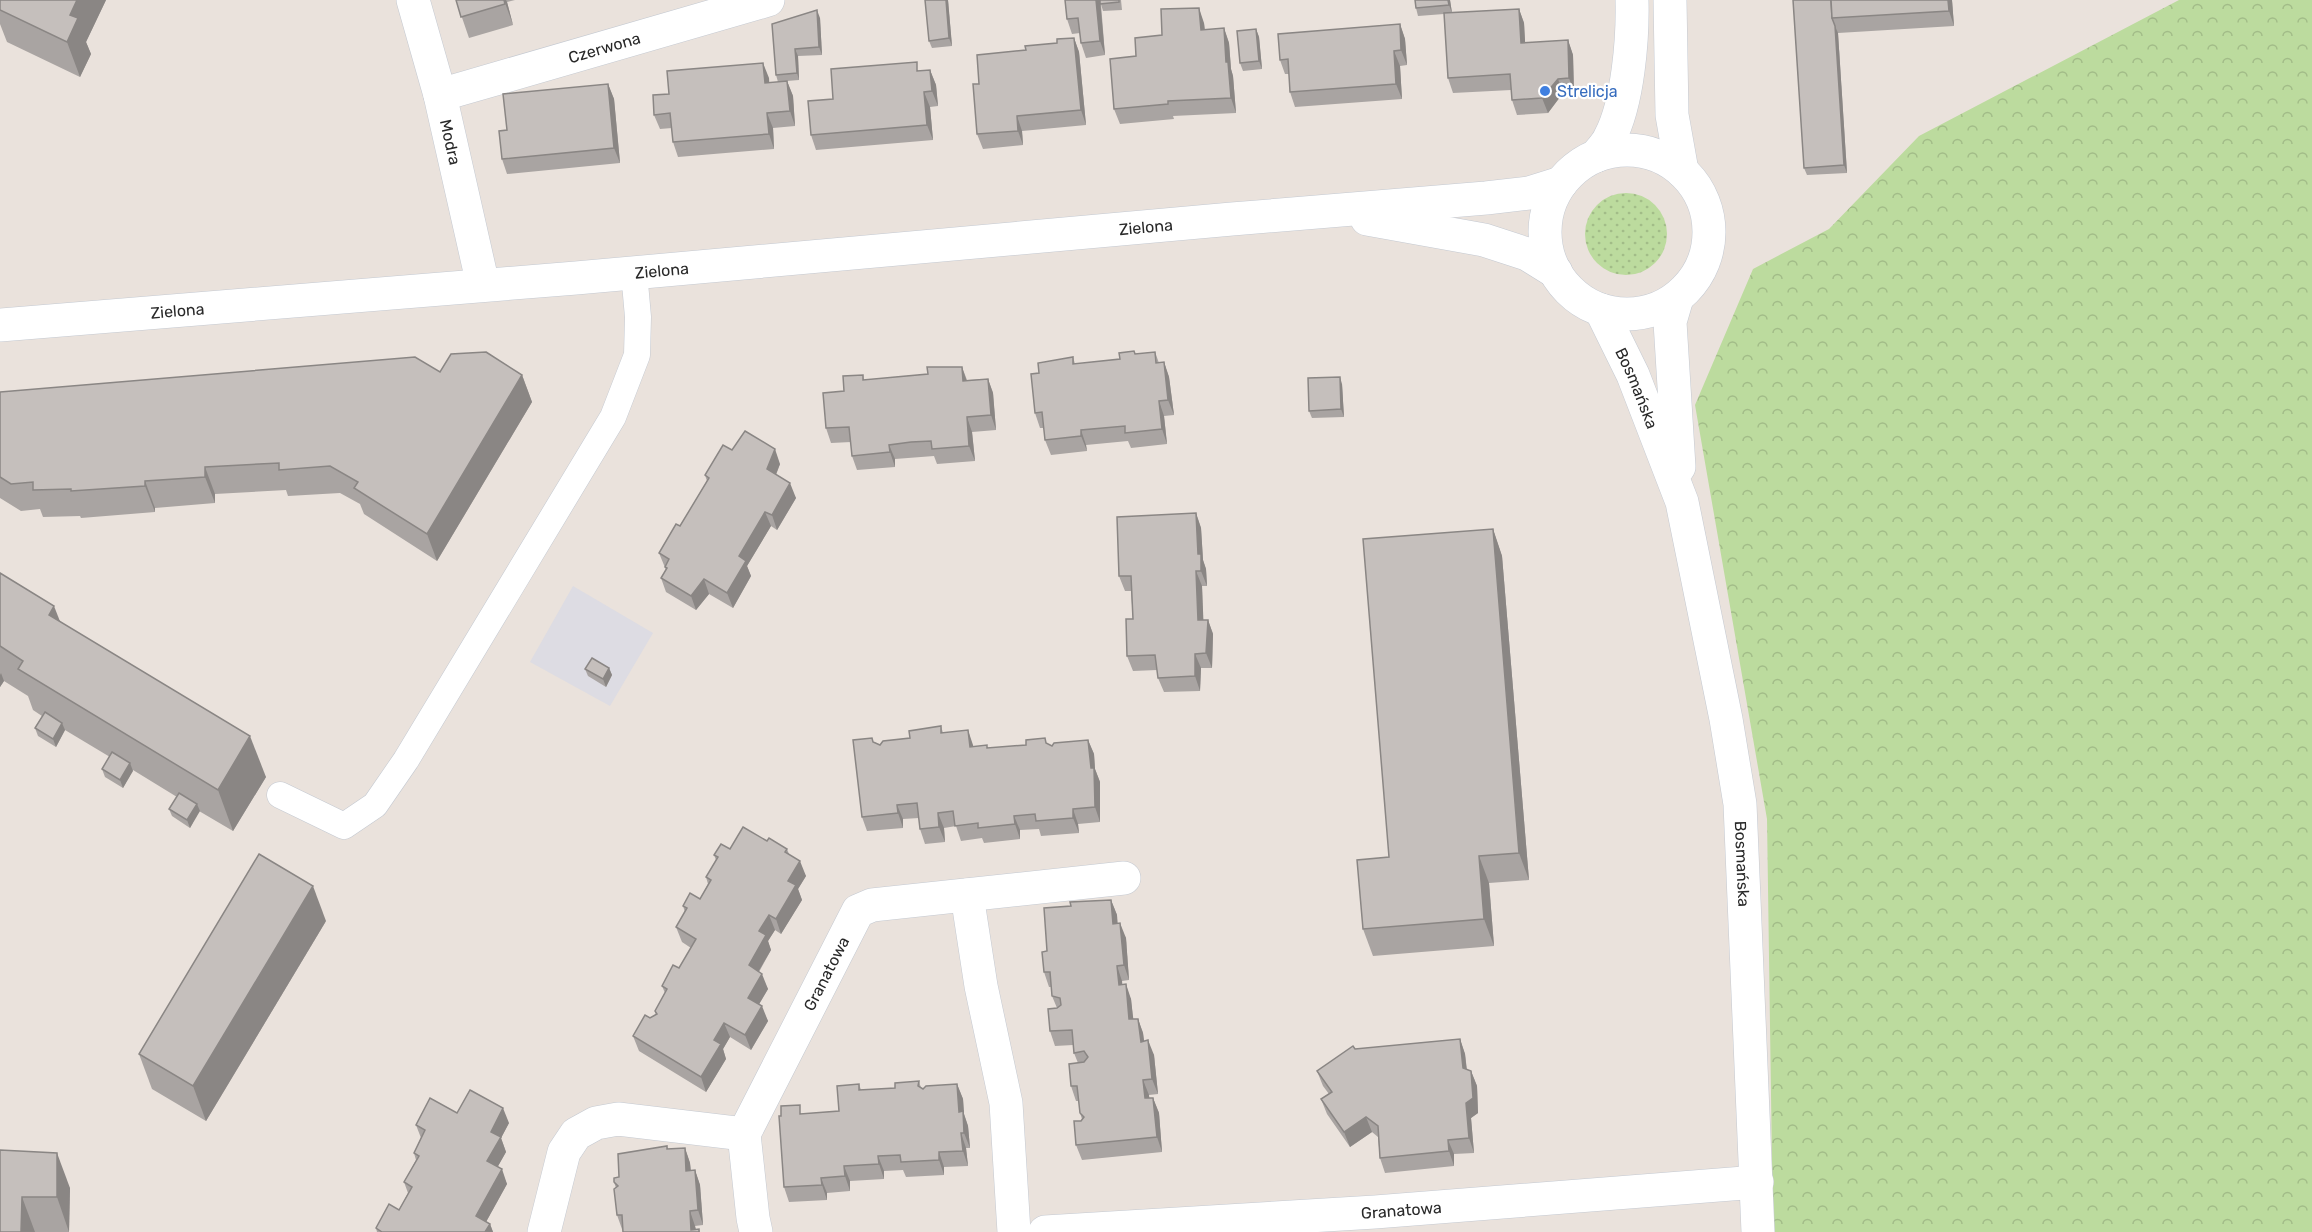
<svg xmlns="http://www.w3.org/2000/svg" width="2312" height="1232" font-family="Rubik,sans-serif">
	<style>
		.industrial { fill: #dddce3 }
		.grass { fill: url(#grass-dots) }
		.forest { fill: url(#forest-crowns) }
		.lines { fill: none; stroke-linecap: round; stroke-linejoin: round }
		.lane-casing { stroke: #c4c9d1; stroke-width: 27 }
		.street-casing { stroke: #c4c9d1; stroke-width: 34 }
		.secondary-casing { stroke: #c4c9d1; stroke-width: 34 }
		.lane { stroke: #fff; stroke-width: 26 }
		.street { stroke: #fff; stroke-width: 33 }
		.secondary { stroke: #fff; stroke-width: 33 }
		.wall { fill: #a9a4a2 }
		.shaded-wall { fill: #8a8684 }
		.building { fill: #c5bfbc; stroke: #8a8684; stroke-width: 1.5 }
		.shop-dot { fill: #3f7fe0; stroke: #fff; stroke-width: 2 }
		.labels { text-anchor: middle; stroke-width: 4.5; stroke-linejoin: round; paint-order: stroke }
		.street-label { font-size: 16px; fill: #292929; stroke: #fff }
		.shop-label { font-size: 16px; fill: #366cbe; stroke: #fff; text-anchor: start }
	</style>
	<defs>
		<pattern id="grass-dots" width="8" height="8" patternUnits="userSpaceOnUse" patternTransform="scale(1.5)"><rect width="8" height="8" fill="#bcdb9e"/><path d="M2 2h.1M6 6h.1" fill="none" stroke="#a2bc88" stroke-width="1.8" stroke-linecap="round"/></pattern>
		<pattern id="forest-crowns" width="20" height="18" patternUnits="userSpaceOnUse" patternTransform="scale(1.5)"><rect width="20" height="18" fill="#bcdb9e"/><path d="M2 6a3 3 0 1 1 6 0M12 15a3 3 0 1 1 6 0" fill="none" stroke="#a2bc88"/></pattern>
	</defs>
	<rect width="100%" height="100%" fill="#eae2dc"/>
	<path class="industrial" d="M573,586L653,633L610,706L530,662Z"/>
	<circle class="grass" cx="1626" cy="234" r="41"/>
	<path class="forest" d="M2179,0H2312V1232H1773L1767,819L1695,405L1753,269L1829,229L1919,136Z"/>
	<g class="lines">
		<g class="lane-casing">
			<path id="lane" d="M280,795L344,826L375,805L406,760L613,417L637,355L638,317L634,272"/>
		</g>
		<g class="street-casing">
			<g id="street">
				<path id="s1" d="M413,0L440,95L483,285"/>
				<path id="s2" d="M440,95L768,0"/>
				<path d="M967,895L981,986L1006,1103L1014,1232"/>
				<path d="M544,1232L564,1152L576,1134L596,1123L618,1119L744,1134"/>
				<path id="s3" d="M756,1232L753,1218L744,1134L858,911L872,905L1124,878"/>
				<path id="s4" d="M1045,1232L1375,1212L1757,1182"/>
			</g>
		</g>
		<g class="secondary-casing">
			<g id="secondary">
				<path d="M1670,0L1672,115L1682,171"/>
				<circle cx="1627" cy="232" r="82"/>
				<path d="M1596,156C1601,150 1607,144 1610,137C1628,103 1633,38 1632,0"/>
				<path d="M1367,219L1484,240L1527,254L1556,272"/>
				<path d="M1677,298L1670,322L1679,467"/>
				<path id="s5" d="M1601,310L1633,375L1682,502L1726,719L1740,804L1758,1232"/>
				<path id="s6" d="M0,325L576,278L1232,219L1486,198L1529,193L1561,183"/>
			</g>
		</g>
		<use href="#lane" class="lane"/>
		<use href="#street" class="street"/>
		<use href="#secondary" class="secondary"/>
	</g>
	<g class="wall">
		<path d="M0,0H106L86,42L91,54L80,77L7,42L0,24Z"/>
		<path d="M456,0H515L507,2L513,25L469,38Z"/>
		<path d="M948,0L952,46L932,48L929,41Z"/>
		<path d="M1065,0H1121L1122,10L1103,11L1101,4L1105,55L1086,58L1081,43L1080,33L1072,34L1067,19Z"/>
		<path d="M1415,0H1450L1452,13L1519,9L1524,23L1525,43L1568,40L1573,55L1574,93H1563L1548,113L1517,115L1512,100L1511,90L1453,93L1448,78L1444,14L1418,16L1416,8Z"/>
		<path d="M1793,0H1952L1954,26L1838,33L1847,173L1807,175L1804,168Z"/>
		<path d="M820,18L822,55L798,56L799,80L787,81L793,96L795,126L773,128L774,149L678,157L673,142L672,128L660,129L654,115L669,94L769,78V83L778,82L776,75L772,24Z"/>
		<path d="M1204,23L1205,30L1224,28L1229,43L1231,69L1233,76L1236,113L1173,116L1174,119L1120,124L1114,109L1136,56L1162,35Z"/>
		<path d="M1400,24L1405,39L1407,65L1400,66L1402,99L1295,107L1290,92L1289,74H1285L1280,60Z"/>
		<path d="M1256,29L1259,37L1262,69L1243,71L1240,63Z"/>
		<path d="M1074,38L1079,52L1086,125L1022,131L1023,145L983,149L977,134L979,84L1026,50L1057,43Z"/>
		<path d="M930,70L936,85L938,106L930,107L933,140L816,150L811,135L833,99L920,71Z"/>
		<path d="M608,84L614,99L620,163L507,174L502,159L507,130Z"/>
		<path d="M1155,352L1159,363L1164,362L1169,377L1174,415L1164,416L1167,444L1131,448L1128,441L1086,445L1087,451L1051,455L1045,440L1044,428H1040L1035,413L1039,373L1073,357L1075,364L1120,359L1135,354Z"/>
		<path d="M962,367L967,380L988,379L993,393L996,430L972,432L975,461L937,464L934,456L895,459V467L857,470L852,456L851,442L831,443L826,428L844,391L863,375L864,380L928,374Z"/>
		<path d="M440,372L522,375L532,402L437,561L364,514L360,504L340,493L288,496L286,490L215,494V503L155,508V512L81,518L80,516L43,517L40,509L21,511L0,498V392Z"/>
		<path d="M1342,384L1344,417L1312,418L1309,411Z"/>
		<path d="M732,450L780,464L776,475L796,498L777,530L771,526L747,566L751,576L733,608L709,594L696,610L666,592L661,578L666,570L659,553L680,526L707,481L705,475Z"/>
		<path d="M1196,513L1201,528L1203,560L1206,569L1207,586H1202L1203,620H1208L1213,634L1212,668H1201L1200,691L1164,692L1158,678L1157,670L1133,671L1127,656L1133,619L1131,591H1125L1119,576Z"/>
		<path d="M1493,529L1502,556L1529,880L1489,883L1494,946L1373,956L1363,929L1389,857Z"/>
		<path d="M0,573L60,621L266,777L233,831L199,811L190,828L172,816L169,809L177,797L133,770L123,788L105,777L102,769L110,757L65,730L56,747L38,736L35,728L42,716L33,710L28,696L4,681L0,687Z"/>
		<path d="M609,668L612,675L606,687L588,676L585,669Z"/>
		<path d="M941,726L943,733L973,746L988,748L1048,744L1052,746L1088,740L1094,754L1095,769L1100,782V822L1078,824L1079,833L1041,836L1039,829L1020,830V839L984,843L982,838L961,841L956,826L944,828L945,842L925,844L920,829L919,818L903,819V828L867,831L862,817L874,742L880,745L910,738Z"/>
		<path d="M767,841L787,849L789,854L806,876L798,889L802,900L781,934L775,930L768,941L771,950L759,972L768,989L759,1004L768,1021L751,1050L730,1037L723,1049L726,1059L706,1092L639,1051L633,1036L650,1018L656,1015L655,1011L665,993L662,986L679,968L691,948L682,942L676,927L685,912L683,906L700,899L708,884L706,877L716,860L714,855L730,849Z"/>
		<path d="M1111,900L1117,915V923L1126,938L1129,980L1122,981V985L1131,999L1133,1019H1138L1143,1033L1144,1041L1154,1055L1158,1094L1149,1095V1098H1153L1159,1113L1162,1152L1082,1160L1076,1145L1082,1119L1080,1113L1079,1101H1076L1071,1086L1078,1063L1074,1053L1073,1045L1055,1046L1050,1031L1057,1008L1052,996L1051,987H1049L1044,972L1071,906Z"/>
		<path d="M326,921L206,1121L152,1089L139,1054Z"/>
		<path d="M1460,1039L1465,1054L1467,1070L1471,1071L1477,1086L1478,1113L1471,1118L1474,1153L1454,1154V1166L1385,1173L1380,1158L1378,1137L1372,1132L1350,1147L1327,1114L1321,1099L1329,1094L1323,1086L1317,1071L1355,1049Z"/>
		<path d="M919,1081L921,1088L923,1089L957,1084L963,1099L964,1114L968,1126L970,1148H966L968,1166L944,1167V1175L906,1177L903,1170L884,1171V1179L850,1181V1191L827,1193V1200L789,1202L784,1187L803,1114L839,1111L859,1084L861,1090L895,1088Z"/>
		<path d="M457,1113L509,1123L501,1138L506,1152L498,1166L507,1184L486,1222L490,1224L493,1232H377L376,1228L399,1210L408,1193L404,1182L416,1160L414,1153L421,1138L416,1125Z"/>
		<path d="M667,1146L668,1149L685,1148L690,1163L691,1171L695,1170L700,1185L703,1225L695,1226L696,1229H699L700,1232H623L617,1215L616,1188L614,1182L619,1177Z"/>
		<path d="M0,1150L70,1188L69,1232H0Z"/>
	</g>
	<g class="shaded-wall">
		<path d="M77,0H106L86,42L91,54L80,77L67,42L70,15Z"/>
		<path d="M504,0H506L507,2L513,25Z"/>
		<path d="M946,0H948L952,46L949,38Z"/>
		<path d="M1096,0H1100L1105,55L1100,41Z"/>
		<path d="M1448,0H1450L1452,13L1449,5Z"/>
		<path d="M1948,0H1952L1954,26L1949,11Z"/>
		<path d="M1199,8L1204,23L1206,45L1201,30Z"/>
		<path d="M1519,9L1524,23L1526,58L1521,43Z"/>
		<path d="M817,10L820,18L822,55L819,47Z"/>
		<path d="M1400,24L1405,39L1407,65L1401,50Z"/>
		<path d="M1835,26L1838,33L1847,173L1844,165Z"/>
		<path d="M1224,28L1229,43L1231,69L1233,76L1236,113L1231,98L1226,62Z"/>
		<path d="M1256,29L1259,37L1262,69L1259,61Z"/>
		<path d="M1074,38L1079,52L1086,125L1081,110Z"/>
		<path d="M1568,40L1573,55L1574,93L1569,78Z"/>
		<path d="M795,49L798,56L799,80L797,73Z"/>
		<path d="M1394,51L1400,66L1402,99L1396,84Z"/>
		<path d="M763,63L769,78L770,98L765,83Z"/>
		<path d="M930,70L936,85L938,106L932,91Z"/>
		<path d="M1558,79L1563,93L1548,113L1542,98Z"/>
		<path d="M787,81L793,96L795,126L790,111Z"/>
		<path d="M608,84L614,99L620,163L614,148Z"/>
		<path d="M924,92L930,107L933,140L927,125Z"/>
		<path d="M767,113L773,128L774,149L769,134Z"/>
		<path d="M1017,116L1022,131L1023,145L1018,131Z"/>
		<path d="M1164,362L1169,377L1174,415L1168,400Z"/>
		<path d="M962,367L967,382L963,381Z"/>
		<path d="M522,375L532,402L437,561L427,534Z"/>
		<path d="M1340,377L1342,384L1344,417L1341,409Z"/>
		<path d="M988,379L993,393L996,430L991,415Z"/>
		<path d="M1159,401L1164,416L1167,444L1162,429Z"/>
		<path d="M967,417L972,432L975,461L969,446Z"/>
		<path d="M1081,430L1086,445L1087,451L1081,436Z"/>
		<path d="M889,445L895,459V467L890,452Z"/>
		<path d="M775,449L780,464L772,484L767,469Z"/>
		<path d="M205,467L215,494V503L205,477Z"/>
		<path d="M145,481L155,508V512L145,486Z"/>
		<path d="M790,483L796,498L777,530L772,515Z"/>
		<path d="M765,512L771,526L747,566L751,576L733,608L727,593L739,556Z"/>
		<path d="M1196,513L1201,528L1203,560L1206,569L1207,586L1201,571L1198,554Z"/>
		<path d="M1493,529L1502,556L1529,880L1519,853Z"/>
		<path d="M1196,571L1202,586L1204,635L1198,620Z"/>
		<path d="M704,579L709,594L696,610L691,596Z"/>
		<path d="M54,606L70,647L49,615Z"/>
		<path d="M1208,620L1213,634L1212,668L1206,653Z"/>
		<path d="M1195,654L1201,668L1200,691L1195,676Z"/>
		<path d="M609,668L612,675L606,687L603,679Z"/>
		<path d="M1,673L4,681L0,687V675Z"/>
		<path d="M62,723L65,730L56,747L53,739Z"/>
		<path d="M968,730L973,745L975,761L970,747Z"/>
		<path d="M250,736L266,777L233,831L218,790Z"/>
		<path d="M1088,740L1094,754L1095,769L1100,782V822L1095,807Z"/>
		<path d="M130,763L133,771L123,788L120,780Z"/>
		<path d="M197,804L200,811L190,828L187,820Z"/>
		<path d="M897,805L903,819V828L898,813Z"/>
		<path d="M1073,809L1078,824L1079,833L1073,818Z"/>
		<path d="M938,813L944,828L945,842L939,827Z"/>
		<path d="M1014,816L1020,830V839L1015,824Z"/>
		<path d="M1479,856L1489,883L1494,946L1484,919Z"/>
		<path d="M800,861L806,876L798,889L802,900L781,934L776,919L788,881Z"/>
		<path d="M313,886L326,921L206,1121L193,1086Z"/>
		<path d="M1111,900L1117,915L1119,939L1113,924Z"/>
		<path d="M769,915L775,930L768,941L771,950L754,979L749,965L759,931Z"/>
		<path d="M1120,923L1126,938L1129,980L1124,965Z"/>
		<path d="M1117,966L1122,981L1124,1000L1119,985Z"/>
		<path d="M762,974L768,989L754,1013L748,998Z"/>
		<path d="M1126,984L1131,999L1135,1034L1129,1019Z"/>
		<path d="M762,1006L768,1021L751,1050L745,1035Z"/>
		<path d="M1138,1019L1143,1033L1146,1056L1141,1042Z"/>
		<path d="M724,1023L730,1037L723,1049L726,1059L706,1092L701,1077L714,1040Z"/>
		<path d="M1460,1039L1465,1054L1468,1083L1463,1068Z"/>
		<path d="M1148,1040L1154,1055L1158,1094L1152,1079Z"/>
		<path d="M1471,1071L1477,1086L1478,1113L1471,1118L1474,1153L1469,1138L1466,1103Z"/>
		<path d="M1143,1080L1149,1095L1151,1113L1145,1098Z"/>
		<path d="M957,1084L963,1099L964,1114L968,1126L970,1148L964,1133L959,1112Z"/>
		<path d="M1153,1098L1159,1113L1162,1152L1157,1137Z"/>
		<path d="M503,1108L509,1123L501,1138L506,1152L493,1175L487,1161L491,1132Z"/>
		<path d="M1366,1117L1372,1132L1350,1147L1344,1132Z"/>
		<path d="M961,1133L966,1148L968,1166L963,1151Z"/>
		<path d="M1448,1140L1454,1154V1166L1449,1151Z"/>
		<path d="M685,1148L690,1163L692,1186L686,1171Z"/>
		<path d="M939,1152L944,1167V1175L939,1160Z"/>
		<path d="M57,1153L70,1188L69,1232L57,1197Z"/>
		<path d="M878,1156L884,1171V1179L879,1164Z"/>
		<path d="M844,1166L850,1181V1191L845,1176Z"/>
		<path d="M502,1169L507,1184L481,1231L476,1216Z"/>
		<path d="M695,1170L700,1185L703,1225L698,1210Z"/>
		<path d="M821,1178L827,1193V1200L822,1185Z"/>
		<path d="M22,1197L35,1232H21Z"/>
		<path d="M690,1211L695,1226L696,1232L691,1230Z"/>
		<path d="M490,1224L493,1232H485Z"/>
	</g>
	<g class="building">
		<path d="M0,0H77L70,15L78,18L67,42L0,10Z"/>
		<path d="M456,0H504L505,4L461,17Z"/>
		<path d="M925,0H946L949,38L929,41Z"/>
		<path d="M1065,0H1096L1100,41L1081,43L1078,18L1067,19Z"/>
		<path d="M1100,0H1119V2L1100,4Z"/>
		<path d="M1415,0H1448L1449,5L1416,8Z"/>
		<path d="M1793,0H1831L1832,18L1835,26L1844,165L1804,168Z"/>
		<path d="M1831,0H1948L1949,11L1832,18Z"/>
		<path d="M1199,8L1201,30L1224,28L1226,62H1228L1231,98L1168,101V104L1114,109L1110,59L1136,56L1135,38L1162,35L1161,9Z"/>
		<path d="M1519,9L1521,43L1568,40L1569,78L1558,79L1542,98L1512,100L1510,74L1448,78L1444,13Z"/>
		<path d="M817,10L819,47L795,49L797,73L776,75L772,24Z"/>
		<path d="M1400,24L1401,50L1394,51L1396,84L1290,92L1288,59L1280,60L1278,34Z"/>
		<path d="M1256,29L1259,61L1240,63L1237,31Z"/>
		<path d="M1074,38L1081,110L1017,116L1018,131L977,134L973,84H979L977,55L1026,50L1025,46L1057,43V39Z"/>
		<path d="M917,62V71L930,70L932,91L924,92L927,125L811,135L808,101L833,99L831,69Z"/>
		<path d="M763,63L765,83L787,81L790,111L767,113L769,134L673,142L670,113L654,115L653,95L669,94L667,71Z"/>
		<path d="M608,84L614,148L502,159L499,131L507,130L503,94Z"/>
		<path d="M1134,351L1135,354L1155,352L1156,363L1164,362L1168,400L1159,401L1162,429L1125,433V426L1081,430V436L1045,440L1042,412L1035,413L1031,374L1039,373L1038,363L1073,357V364L1120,359L1119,353Z"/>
		<path d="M486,352L522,375L427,534L354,488L358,482L330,466L279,470V463L205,467V477L145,481V486L71,491V489L33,490V482L11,484L0,477V392L415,357L440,372L451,354Z"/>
		<path d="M927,367H962L963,381L988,379L991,415L967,417L969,446L932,449L931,441L911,442L889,445L890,452L852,456L849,427L826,428L823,393L844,391L843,376L863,375V380L928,374Z"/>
		<path d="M1340,377L1341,409L1309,411L1308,378Z"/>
		<path d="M745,431L775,449L767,469L790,483L772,515L765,512L739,556L746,561L727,593L704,579L691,596L661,578L667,568L665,567L669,559L659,553L676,524L680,526L709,478L705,475L723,445L732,450Z"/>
		<path d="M1196,513L1198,554H1201V571H1196L1198,620H1208L1206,653L1195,654V676L1158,678L1155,655L1127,656L1126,619H1133L1131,576H1119L1117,517Z"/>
		<path d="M1493,529L1519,853L1479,856L1484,919L1363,929L1357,860L1389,857L1363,539Z"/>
		<path d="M0,573L54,606L49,615L250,736L218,790L18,669L23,661L0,646Z"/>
		<path d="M592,658L609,668L603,679L585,669Z"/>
		<path d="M45,712L62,723L53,739L35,728Z"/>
		<path d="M941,726V733L968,730L970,747L987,745V748L1026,745V740L1045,738L1046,743L1052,746L1054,743L1088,740L1091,768H1094L1095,807L1073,809V818L1036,821L1035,814L1014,816L1015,824L978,828V823L955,826L953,811L938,813L939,827L920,829L917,803L897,805L898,813L862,817L853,740L872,738L873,742L880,745L883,741L910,738L909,731Z"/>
		<path d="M112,752L130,763L120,780L102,769Z"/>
		<path d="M179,793L197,804L187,820L169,809Z"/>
		<path d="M743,827L767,841L769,838L787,849L785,852L800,861L788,881L796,885L776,919L769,915L759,931L766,935L749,965L762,974L748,998L762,1006L745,1035L724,1023L714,1040L721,1044L701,1077L633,1036L645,1015L650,1018L657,1014L655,1011L667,989L662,986L673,965L679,968L696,939L676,927L687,908L683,906L690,893L700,899L711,880L706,877L718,857L714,855L721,844L730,849Z"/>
		<path d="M259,854L313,886L193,1086L139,1054Z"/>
		<path d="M1111,900L1113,924L1120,923L1124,965L1117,966L1119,985L1126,984L1129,1019H1138L1141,1042L1148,1040L1152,1079L1143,1080L1145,1098H1153L1157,1137L1076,1145L1074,1121H1081L1084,1117L1080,1113L1077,1086H1071L1069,1064L1084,1062L1088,1057L1084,1051L1074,1053L1072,1030L1050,1031L1048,1009L1057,1008L1061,1005L1060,998L1052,996L1050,972H1044L1042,952L1047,951L1044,908L1071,906L1070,902Z"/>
		<path d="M1460,1039L1463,1068L1471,1071L1473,1098L1466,1103L1469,1138L1448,1140L1449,1151L1380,1158L1378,1126L1366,1117L1344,1132L1321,1099L1332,1092L1317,1071L1353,1046L1355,1049Z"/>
		<path d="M919,1081L918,1086L923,1089L926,1086L957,1084L959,1112L963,1111L964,1133H961L963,1151L939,1152V1160L901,1162L900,1155L878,1156L879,1164L844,1166L845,1176L821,1178L822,1185L784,1187L779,1116H781V1106L800,1105V1114L839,1111L837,1086L859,1084V1090L895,1088V1083Z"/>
		<path d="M470,1090L503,1108L491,1132L501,1137L487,1161L502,1169L476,1216L490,1224L485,1232H382L376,1228L389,1204L399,1210L412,1187L404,1182L419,1156L414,1153L425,1130L416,1125L430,1098L457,1113Z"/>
		<path d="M667,1146V1149L685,1148L686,1171L695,1170L698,1210L690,1211L691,1230L699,1229V1232H623L622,1215H617L614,1189L618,1186L614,1182V1178L619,1177L618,1154Z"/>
		<path d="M0,1150L57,1153V1197H22L21,1232H0Z"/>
	</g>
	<circle class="shop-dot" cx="1545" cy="91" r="6"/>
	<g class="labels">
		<g class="street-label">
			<text dy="6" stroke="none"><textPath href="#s2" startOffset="171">Czerwona</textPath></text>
			<text dy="6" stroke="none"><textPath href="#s1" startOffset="147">Modra</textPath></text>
			<text dy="6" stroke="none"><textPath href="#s6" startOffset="1150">Zielona</textPath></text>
			<text dy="6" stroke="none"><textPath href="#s6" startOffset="664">Zielona</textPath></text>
			<text dy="6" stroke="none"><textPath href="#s6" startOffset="178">Zielona</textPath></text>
			<text dy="6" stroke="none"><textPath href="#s5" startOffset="86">Bosmańska</textPath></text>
			<text dy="6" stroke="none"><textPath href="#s5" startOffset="576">Bosmańska</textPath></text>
			<text dy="6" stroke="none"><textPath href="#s3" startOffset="279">Granatowa</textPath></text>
			<text dy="6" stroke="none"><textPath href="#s4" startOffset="357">Granatowa</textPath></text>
		</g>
		<g class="shop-label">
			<text x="1557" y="97">Strelicja</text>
		</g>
	</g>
</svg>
